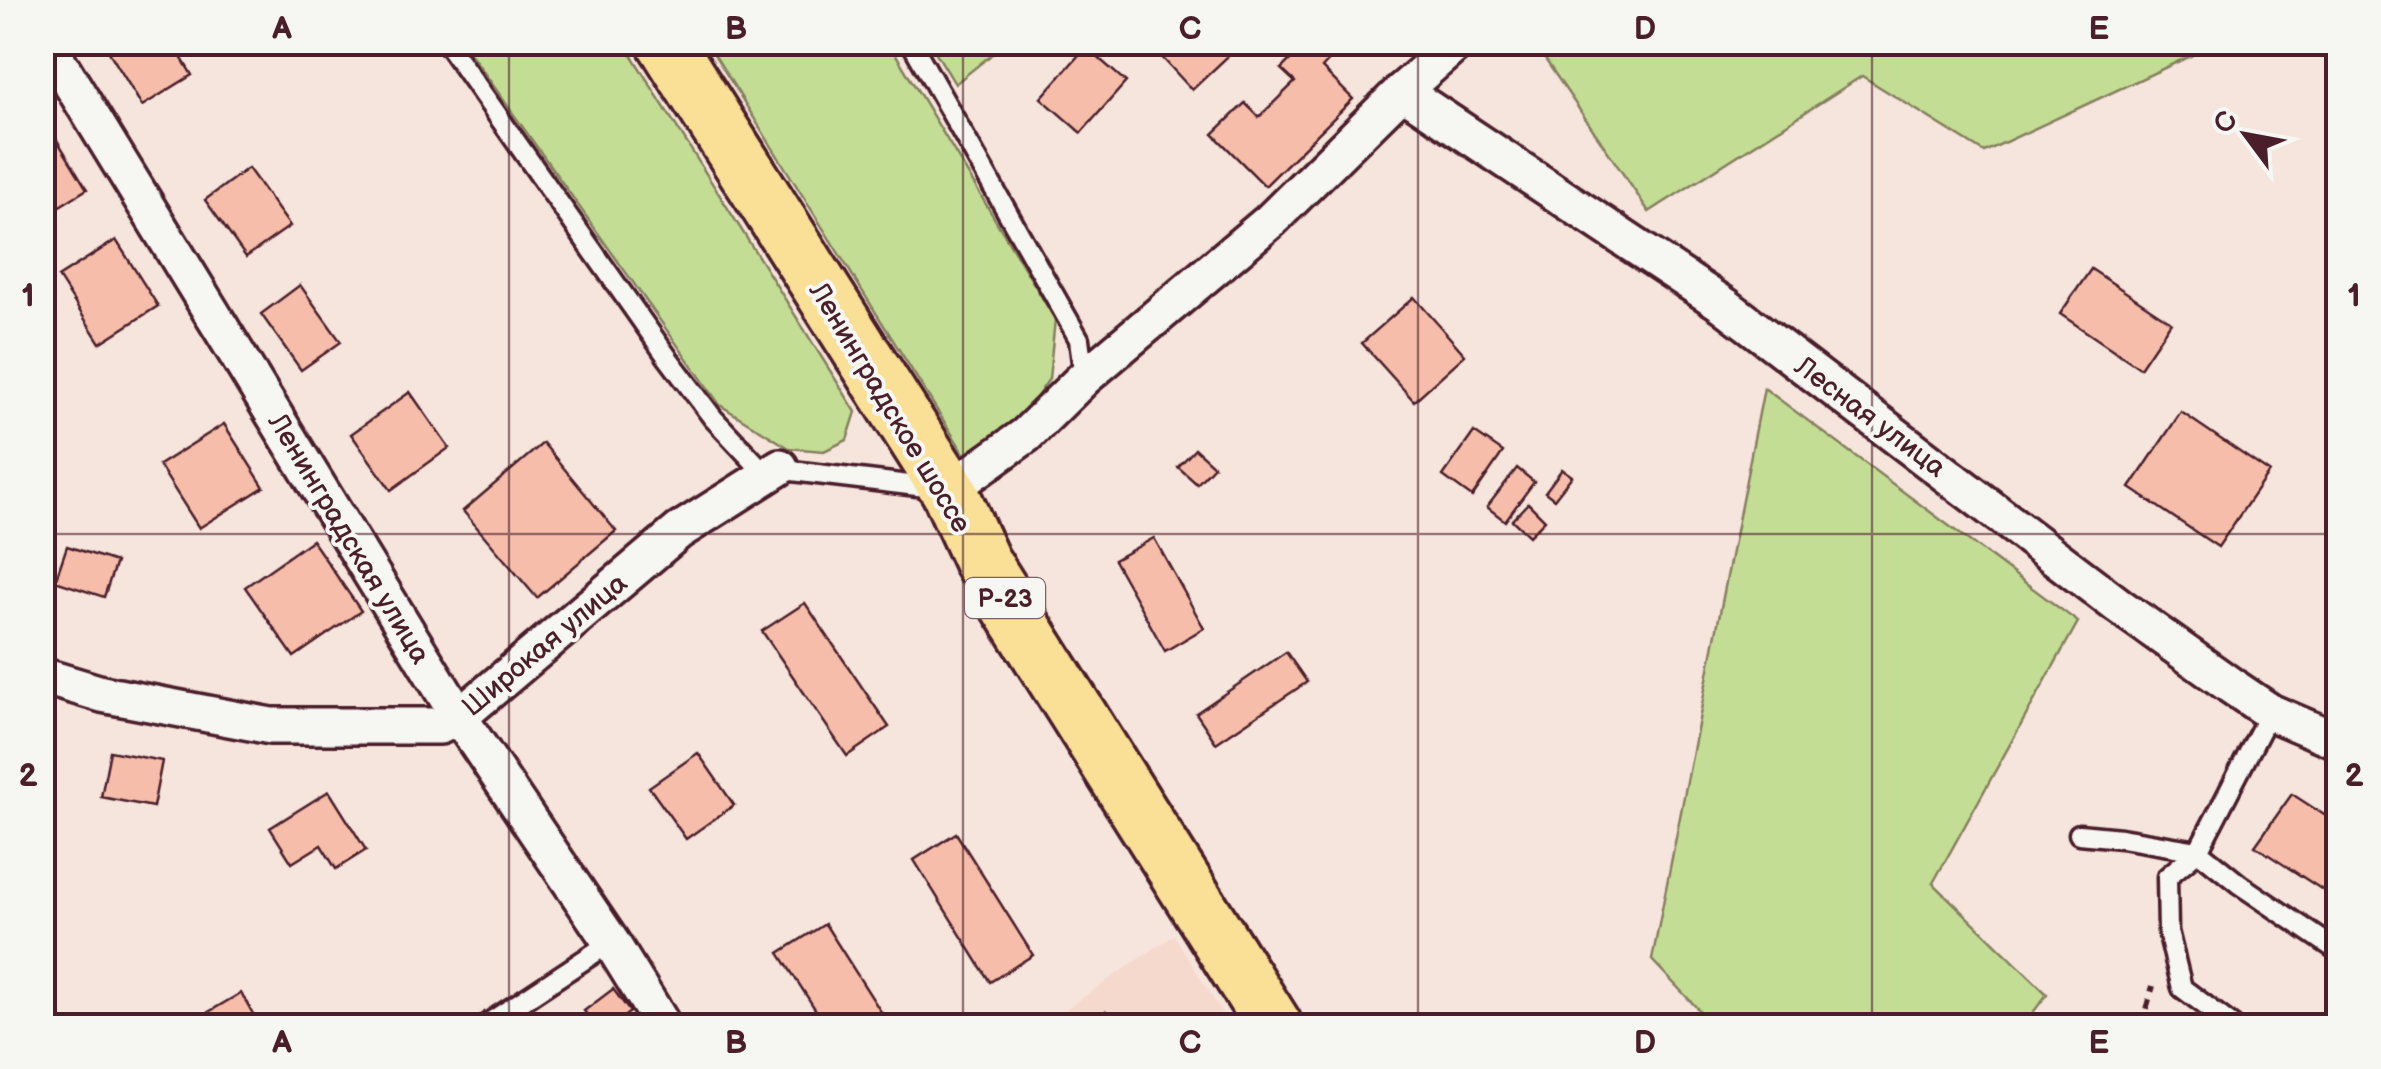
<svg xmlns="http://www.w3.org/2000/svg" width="2381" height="1069" font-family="'Balsamiq Sans',sans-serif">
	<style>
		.built { fill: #f6d9cd }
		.green { fill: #c3de94; stroke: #867e60; stroke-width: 2.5 }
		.building { fill: #f6beaa; stroke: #4a1f2b; stroke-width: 2.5 }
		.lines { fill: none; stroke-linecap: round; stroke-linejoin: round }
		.lane-casing { stroke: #4a1f2b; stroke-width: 25 }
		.street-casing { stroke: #4a1f2b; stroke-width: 42 }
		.highway-casing { stroke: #4a1f2b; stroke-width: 62 }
		.path { stroke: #4a1f2b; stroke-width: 6; stroke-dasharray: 10 8; stroke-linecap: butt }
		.lane { stroke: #f6f6f2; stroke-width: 18 }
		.street { stroke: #f6f6f2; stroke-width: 35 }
		.highway { stroke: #fadf96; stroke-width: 55 }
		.grid { fill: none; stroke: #4a1f2b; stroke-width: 2.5; stroke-opacity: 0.55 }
		.labels { text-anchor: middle; stroke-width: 8; stroke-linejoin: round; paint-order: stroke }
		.shield { fill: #f6f6f2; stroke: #7e6067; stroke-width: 2.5 }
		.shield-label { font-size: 25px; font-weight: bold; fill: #4a1f2b }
		.street-label { font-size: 28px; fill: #4a1f2b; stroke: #f6f6f2 }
		.neatline { fill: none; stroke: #4a1f2b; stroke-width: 4 }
		.grid-label { font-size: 32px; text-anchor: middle; font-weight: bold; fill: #4a1f2b }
	</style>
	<rect width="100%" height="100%" fill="#f6e5dc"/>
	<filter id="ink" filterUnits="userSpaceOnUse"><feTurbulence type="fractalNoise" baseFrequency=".01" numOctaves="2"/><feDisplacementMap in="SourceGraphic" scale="20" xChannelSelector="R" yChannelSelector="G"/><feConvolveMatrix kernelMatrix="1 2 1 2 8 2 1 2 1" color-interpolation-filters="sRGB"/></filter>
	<g filter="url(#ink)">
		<path class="built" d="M1174,935L1230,1026H1041Z"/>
		<g class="green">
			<path d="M463,43H624L856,412L847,440L824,451L789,448L720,405Z"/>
			<path d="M707,43H889L1055,319L1049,379L1022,418L965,455Z"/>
			<path d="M930,43H1006L955,84Z"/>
			<path d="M1534,43H2218L1984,152L1862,76L1649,212Z"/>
			<path d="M1764,388L2078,622L1933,883L2047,994L2023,1026H1714L1652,960Z"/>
		</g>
		<g class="building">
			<path d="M103,42H172L192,75L142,106Z"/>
			<path d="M1148,42H1243L1192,90Z"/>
			<path d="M1308,42H1320L1333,56L1322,68L1353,99L1265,186L1213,134L1245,103L1259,117L1295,82L1281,69Z"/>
			<path d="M1086,47L1126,82L1081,133L1041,98Z"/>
			<path d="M49,127L87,189L42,217V131Z"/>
			<path d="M248,168L290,226L246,257L205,200Z"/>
			<path d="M116,240L158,306L100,343L58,277Z"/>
			<path d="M2091,269L2171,322L2140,368L2060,314Z"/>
			<path d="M300,285L341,342L301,370L261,314Z"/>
			<path d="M1414,297L1465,355L1414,401L1362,343Z"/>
			<path d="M410,392L449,448L391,490L351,434Z"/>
			<path d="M2181,412L2269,472L2218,547L2130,488Z"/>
			<path d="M224,424L264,487L199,528L159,465Z"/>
			<path d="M1474,432L1503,452L1472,497L1443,476Z"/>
			<path d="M543,443L616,531L537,598L463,511Z"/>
			<path d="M1195,449L1214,466L1197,484L1178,467Z"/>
			<path d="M1517,468L1534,482L1505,521L1487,507Z"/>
			<path d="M1562,469L1572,476L1554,499L1545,492Z"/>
			<path d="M1528,503L1545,520L1529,536L1512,520Z"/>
			<path d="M1154,538L1204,628L1165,651L1114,560Z"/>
			<path d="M312,540L361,611L294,657L245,587Z"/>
			<path d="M67,546L116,562L104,597L55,581Z"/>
			<path d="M805,603L889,727L847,756L762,631Z"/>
			<path d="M1286,652L1307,682L1216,743L1196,713Z"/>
			<path d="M110,751L162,761L153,807L101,797Z"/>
			<path d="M698,753L734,805L686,839L649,787Z"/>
			<path d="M329,791L366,850L336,869L321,845L292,863L270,828Z"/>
			<path d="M2292,794L2338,824V900L2255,846Z"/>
			<path d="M956,833L1033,955L990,982L914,860Z"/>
			<path d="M825,924L890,1026H826L779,953Z"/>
			<path d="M613,989L630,1012L612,1026H597L584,1011Z"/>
			<path d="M241,993L260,1026H198L195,1020Z"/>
			<path d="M1106,1011L1116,1026H1082Z"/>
		</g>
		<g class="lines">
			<g class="lane-casing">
				<g id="lane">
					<path d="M446,42L668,358L713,418L759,467L934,488"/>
					<path d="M911,42L1079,339L1084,378"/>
					<path d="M2270,712L2198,851L2239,884L2338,951"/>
					<path d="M2079,834L2121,838L2198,851L2167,877L2168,931L2182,988L2233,1026"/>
					<path d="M484,1026L611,942"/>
				</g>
			</g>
			<g class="street-casing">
				<g id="street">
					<path d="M46,42L459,717L611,942L663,1026"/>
					<path d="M1402,91L1724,305L2119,606L2230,685L2270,712L2338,741"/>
					<path d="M949,490L1026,435L1084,378L1270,221L1402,91L1458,42"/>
					<path d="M42,676L102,694L271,726H440L459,717L679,531L780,467"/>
				</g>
			</g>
			<g class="highway-casing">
				<path id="highway" d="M665,42L949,490L982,562L1274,1026"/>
			</g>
			<path class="path" d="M2141,1026L2153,986"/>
			<use href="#lane" class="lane"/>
			<use href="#street" class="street"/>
			<use href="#highway" class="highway"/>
		</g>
	</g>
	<path class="grid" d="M509,42V1026M963,42V1026M1418,42V1026M1872,42V1026M42,534H2338"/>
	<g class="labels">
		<rect class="shield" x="965" y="578" width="80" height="40" rx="8"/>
		<g class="shield-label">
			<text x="1005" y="607">Р-23</text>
		</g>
		<g class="street-label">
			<text transform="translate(891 407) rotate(59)" y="10">Ленинградское шоссе</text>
			<text transform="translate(1871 416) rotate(37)" y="10">Лесная улица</text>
			<text transform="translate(350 538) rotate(59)" y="10">Ленинградская улица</text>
			<text transform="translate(544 644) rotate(-40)" y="10">Широкая улица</text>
		</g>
	</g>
	<rect width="2381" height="1069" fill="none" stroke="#f6f6f2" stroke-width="110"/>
	<g transform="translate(2246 135) rotate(302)" stroke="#f6f6f2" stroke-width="8" paint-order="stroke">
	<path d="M0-8L18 38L0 25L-18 38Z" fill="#4a1f2b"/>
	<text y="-15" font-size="28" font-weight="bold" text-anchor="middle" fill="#4a1f2b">С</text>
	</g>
	<rect x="55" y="55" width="2271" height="959" class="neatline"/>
	<g class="grid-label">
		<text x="282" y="39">A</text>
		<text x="736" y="39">B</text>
		<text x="1190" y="39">C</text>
		<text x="1645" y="39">D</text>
		<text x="2099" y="39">E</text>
		<text x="28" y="306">1</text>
		<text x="2354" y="306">1</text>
		<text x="28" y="786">2</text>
		<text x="2354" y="786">2</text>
		<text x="282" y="1053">A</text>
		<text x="736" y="1053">B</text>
		<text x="1190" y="1053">C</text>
		<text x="1645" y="1053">D</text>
		<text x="2099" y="1053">E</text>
	</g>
</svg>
